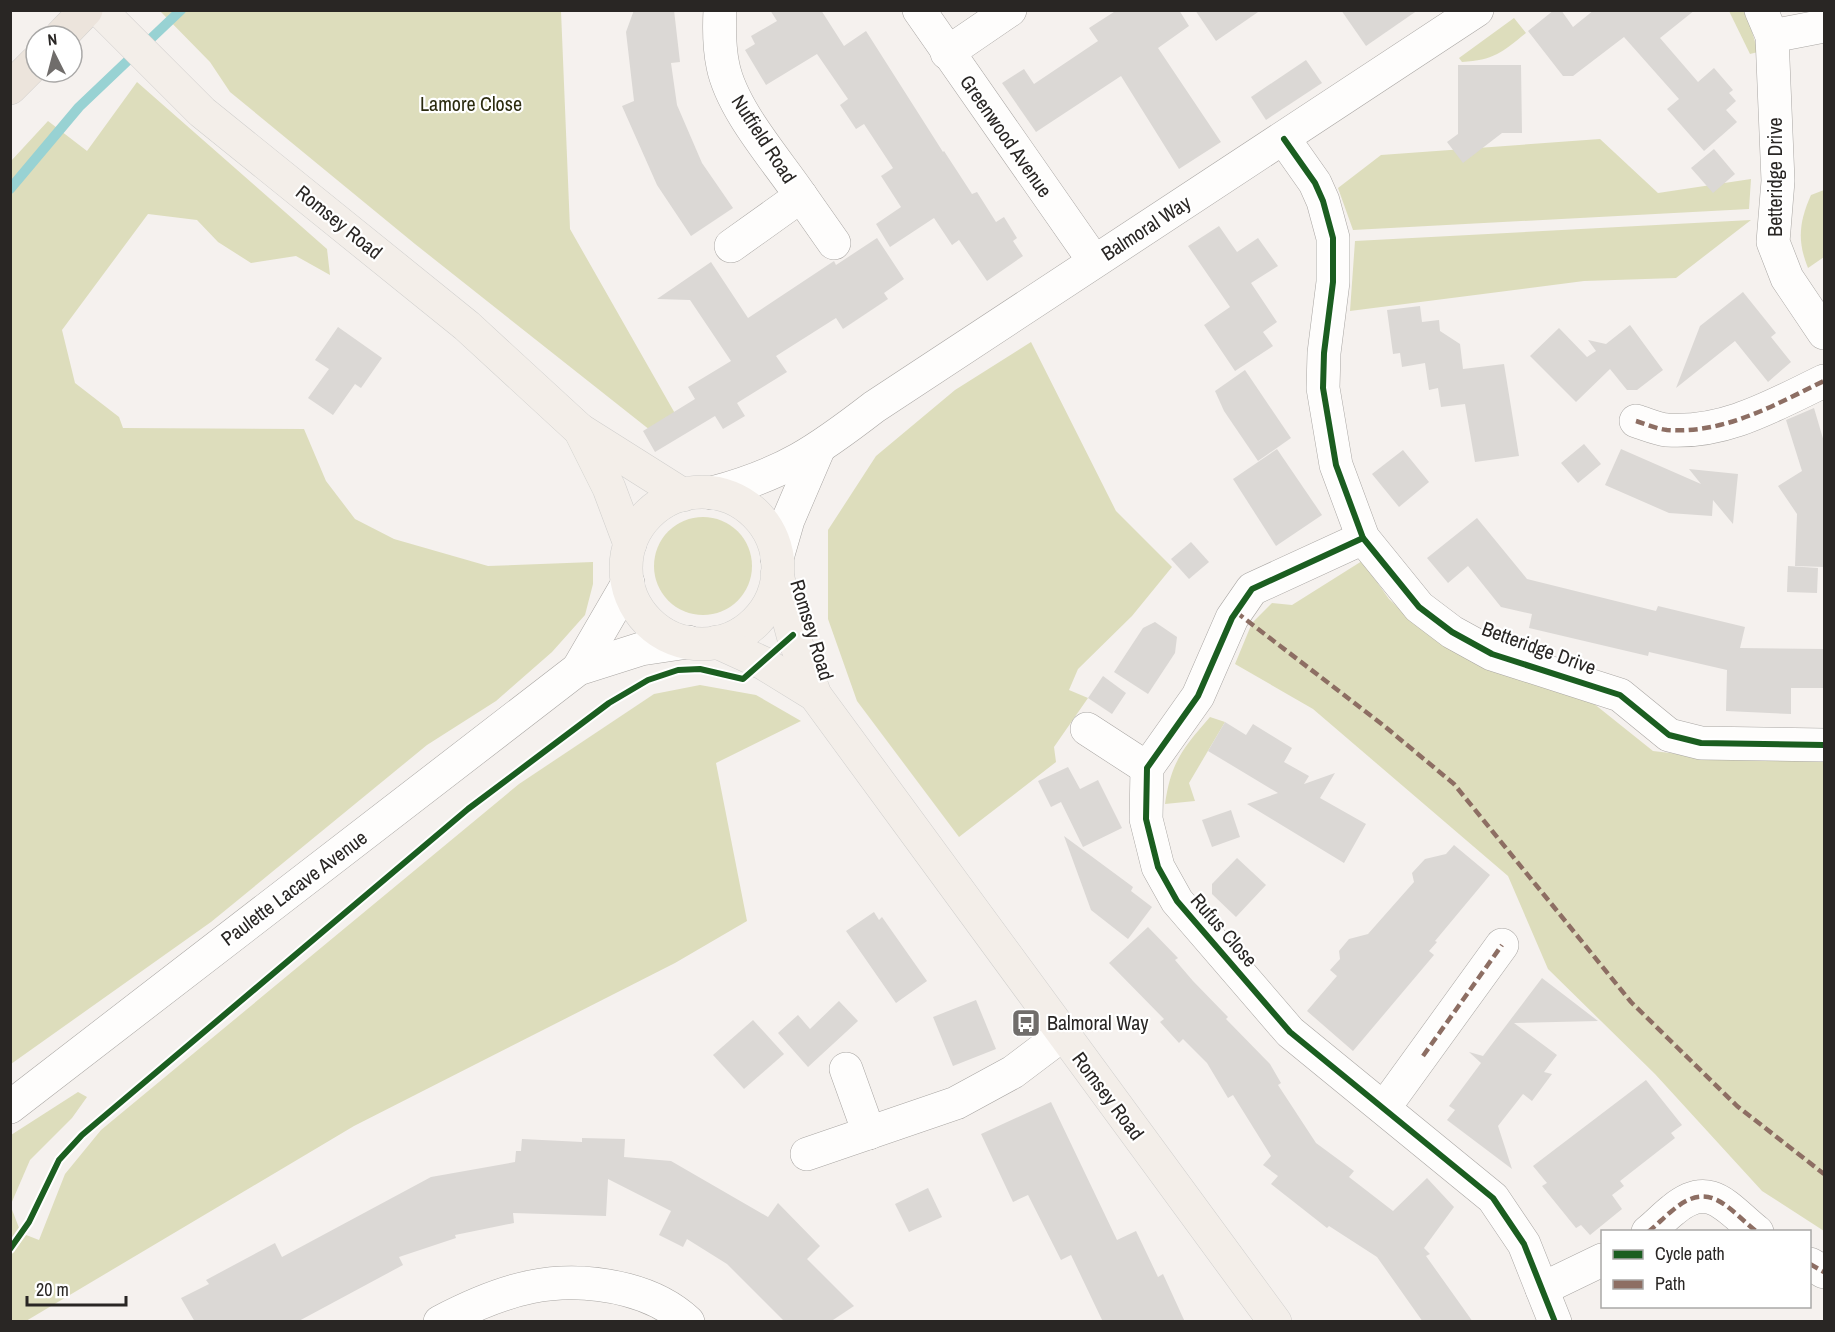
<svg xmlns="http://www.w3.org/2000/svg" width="1835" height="1332" font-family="'Archivo Narrow',sans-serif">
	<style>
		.green { fill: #ddddbc }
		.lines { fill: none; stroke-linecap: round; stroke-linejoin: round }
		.stream { stroke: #98d2d3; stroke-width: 10 }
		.building { fill: #dbd8d5 }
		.minor-casing { stroke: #a9a6a3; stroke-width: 34 }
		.major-casing { stroke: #d0cfcd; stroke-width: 34 }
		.highway-casing { stroke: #d0cfcd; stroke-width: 34 }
		.minor { stroke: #fefdfc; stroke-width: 33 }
		.major { stroke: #f3eee9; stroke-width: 33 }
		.highway { stroke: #ece4dc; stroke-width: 33 }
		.quiet { stroke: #8d6e63; stroke-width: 4.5; stroke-dasharray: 9 4.5; stroke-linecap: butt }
		.cycleway-casing { stroke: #fff; stroke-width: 10 }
		.cycleway { stroke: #1b5e20; stroke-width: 6 }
		.labels { text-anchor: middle; stroke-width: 4.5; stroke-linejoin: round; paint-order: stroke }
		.park-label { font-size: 20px; fill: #2b2b0f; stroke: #fff }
		.street-label { font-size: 20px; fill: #292624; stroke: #fff }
		.poi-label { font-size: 20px; fill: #292624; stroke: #fff; text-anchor: start }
	</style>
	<rect width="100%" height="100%" fill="#f5f1ee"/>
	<g class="green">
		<path d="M160,11H561L570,229L681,424L655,434L415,244L230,92L210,62Z"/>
		<path d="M1729,11H1746L1758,52L1750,54Z"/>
		<path d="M1514,18L1526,33C1501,53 1494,60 1462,62L1459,58Z"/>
		<path d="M137,82L327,249L330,275L296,256L251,263L218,242L197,220L148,214L62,330L75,383L119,417L123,428L304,429L326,481L355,519L394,539L488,566L593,562V584L585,615L552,652L496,701L427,745L211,922L11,1064V161L48,121L87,151Z"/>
		<path d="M1600,139L1658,193L1751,179L1749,209L1353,230L1338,188L1381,155Z"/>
		<path d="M1824,190V257L1808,268C1797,241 1799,222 1811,195Z"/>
		<path d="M1751,220L1676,278L1584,281L1350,311L1355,241Z"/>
		<path d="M1031,342L1116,511L1172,567L1132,616L1078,669L1069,690L1088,698L1054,747L1056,762L959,837L857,701L828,619V530L876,456L955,390Z"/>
		<circle cx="703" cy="566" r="49"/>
		<path d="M1362,561L1389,599L1413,622L1483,668L1583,695L1653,751L1696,756L1812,757L1824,762V1231L1762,1191L1655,1074L1548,969L1508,876L1313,709L1235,664L1252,623L1272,603L1292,605Z"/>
		<path d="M700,685L756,695L801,721L716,763L747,921L675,963L354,1126L26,1321H11V1207L21,1233L39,1240L65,1174L101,1130L519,784L654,694Z"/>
		<path d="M1210,717L1225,722L1189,783L1195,801L1165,804C1171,762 1183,748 1210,717Z"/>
		<path d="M78,1092L87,1097L72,1118L30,1160L11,1204V1135Z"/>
	</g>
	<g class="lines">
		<path class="stream" d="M10,189L79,107L181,10"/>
	</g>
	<g class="building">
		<path d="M634,10H674L680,62L671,63L677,105L702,163L733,208L691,236L657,185L622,106L634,101L626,32Z"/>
		<path d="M770,10H821L844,46L866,31L943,152L944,151L972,194L977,192L996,222L1004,217L1017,238L1013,241L1023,256L987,281L959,240L952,245L934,218L890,247L876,224L901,207L881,176L893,168L864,124L856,129L840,105L848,99L817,54L766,85L745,50L755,44L751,36L777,21Z"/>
		<path d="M1117,10H1179L1189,26L1158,48L1221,142L1179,169L1121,76L1036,132L1002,83L1024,69L1034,84L1098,41L1089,28Z"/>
		<path d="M1195,10H1261L1216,41Z"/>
		<path d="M1341,10H1418L1366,46Z"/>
		<path d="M1554,10H1561L1573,27L1594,10H1695L1660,38L1698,82L1714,68L1733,90L1729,93L1736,101L1726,110L1737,122L1704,151L1667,109L1679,99L1624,37L1573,76H1563L1528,31Z"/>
		<path d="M1306,60L1322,83L1266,120L1251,97Z"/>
		<path d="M1458,65H1521L1522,133H1502L1463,163L1447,142L1458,134Z"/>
		<path d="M1714,149L1735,174L1713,193L1691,168Z"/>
		<path d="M1219,226L1237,252L1258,238L1278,266L1251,283L1277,322L1263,332L1273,346L1235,371L1204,325L1230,307L1188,246Z"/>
		<path d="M877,238L904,279L884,293L888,299L843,329L836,318L776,356L787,372L737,403L745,416L723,429L715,416L655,452L643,431L695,399L688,387L731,361L690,300L657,299L711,262L748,318L834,261L836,265Z"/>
		<path d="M1743,292L1776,333L1771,337L1791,362L1768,382L1735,341L1676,388L1700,326Z"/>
		<path d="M1420,306L1422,322L1439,320L1440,331L1460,344L1463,369L1504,364L1519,456L1475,462L1465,404L1441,407L1438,388L1429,390L1425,363L1402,367L1400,353L1393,354L1387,310Z"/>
		<path d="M1630,325L1663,370L1637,390H1627L1610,369L1576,402L1530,356L1559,328L1587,357L1596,351L1588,340L1606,344Z"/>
		<path d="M338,327L382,358L361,388L355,384L333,415L308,398L329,369L315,360Z"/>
		<path d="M1245,370L1291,438L1258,461L1224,411L1215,391Z"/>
		<path d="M1814,408L1824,442V567L1795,566L1797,514L1778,486L1802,471L1786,420Z"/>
		<path d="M1584,444L1601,464L1578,483L1561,463Z"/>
		<path d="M1277,449L1322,515L1276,546L1233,479Z"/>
		<path d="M1621,449L1701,484L1689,469L1738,474L1733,524L1713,500L1712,516L1669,513L1605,485Z"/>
		<path d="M1403,450L1429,482L1399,507L1372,474Z"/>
		<path d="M1477,518L1527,579L1656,611L1658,606L1745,627L1740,648L1824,649V688H1791V714L1726,711L1727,670L1649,652L1648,656L1529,628L1532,614L1501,607L1468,566L1448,583L1427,558Z"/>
		<path d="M1191,542L1209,562L1189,579L1171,559Z"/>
		<path d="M1788,566L1818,568L1817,593L1787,592Z"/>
		<path d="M1155,622L1177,637L1175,653L1148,694L1114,672L1143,628Z"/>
		<path d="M1103,676L1126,693L1112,714L1088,698Z"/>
		<path d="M1225,722L1246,735L1253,724L1292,748L1284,762L1309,776L1304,784L1335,773L1320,798L1366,824L1344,863L1247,804L1278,793L1208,751Z"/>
		<path d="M1068,767L1080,789L1098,780L1122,828L1083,847L1061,802L1051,807L1038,781Z"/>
		<path d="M1231,810L1240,837L1212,847L1202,820Z"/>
		<path d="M1064,836L1133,887L1131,891L1152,907L1128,939L1091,910Z"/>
		<path d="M1454,845L1490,875L1435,941L1437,942L1429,951L1434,955L1353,1051L1307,1011L1337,976L1330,970L1340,959L1339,951L1349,939L1368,934L1414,882L1412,873L1425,859L1446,854Z"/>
		<path d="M1237,858L1266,885L1236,917L1212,894V884Z"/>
		<path d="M874,912L879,920L882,917L927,981L896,1003L846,931Z"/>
		<path d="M1148,927L1178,958L1175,960L1193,981L1228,1017L1226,1019L1270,1064L1281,1083L1278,1085L1316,1143L1354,1171L1349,1177L1393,1211L1427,1178L1454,1207L1424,1248L1430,1254L1426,1256L1473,1322H1423L1377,1257L1329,1226L1327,1228L1271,1184L1278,1176L1263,1165L1271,1156L1233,1095L1228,1098L1207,1063L1183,1039L1179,1043L1160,1022L1164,1019L1109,963Z"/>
		<path d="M1542,978L1598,1021L1514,1023L1557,1055L1544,1072L1552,1074L1532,1101L1523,1094L1498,1126L1512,1169L1447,1120L1455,1110L1449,1106L1481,1063L1469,1052L1483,1056Z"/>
		<path d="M976,1000L996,1049L953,1066L933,1017Z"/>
		<path d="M839,1001L858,1021L808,1067L778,1033L798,1015L810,1029Z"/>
		<path d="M753,1020L784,1054L744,1089L713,1055Z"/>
		<path d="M1646,1080L1682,1125L1671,1133L1675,1138L1620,1181L1624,1186L1612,1195L1622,1209L1590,1235L1581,1225L1576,1228L1542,1186L1547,1183L1533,1166Z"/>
		<path d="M1051,1102L1117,1240L1136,1231L1158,1277L1163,1274L1185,1322H1103L1071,1255L1061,1260L1028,1195L1013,1202L981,1134Z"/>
		<path d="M582,1138L625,1139L624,1157L671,1161L768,1217L778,1203L820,1246L807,1259L854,1306L830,1322H785L727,1264L687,1239L683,1247L659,1235L671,1211L608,1179L606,1216L513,1213L514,1223L455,1235L456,1238L399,1257L403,1265L297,1322H195L181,1298L209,1284L206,1280L275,1243L282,1257L431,1177L515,1162L516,1151H521L522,1139L582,1142Z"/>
		<path d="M928,1188L942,1217L909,1232L895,1204Z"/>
	</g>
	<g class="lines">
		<g class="minor-casing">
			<g id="minor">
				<path d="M720,10C719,29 719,47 723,66C732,110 776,159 801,196L731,246"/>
				<path d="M919,10L1094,261"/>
				<path d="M1761,10L1772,36L1778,181L1773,242L1787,278L1824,333"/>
				<path d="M1772,36L1824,26"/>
				<path d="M947,53L1010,10"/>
				<path d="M1284,139L1315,183L1323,201L1333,238V282L1324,353L1323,388L1336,465L1363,538L1419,607L1452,632L1492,654L1620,695L1669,735L1701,743L1824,745"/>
				<path d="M801,196L834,243"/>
				<path d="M1636,421C1646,424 1657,429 1667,430C1725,434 1774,405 1824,381"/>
				<path d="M712,493C784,474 817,451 874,407L1477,10"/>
				<path d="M1363,538L1252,589L1232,618L1198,696L1147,768L1146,819L1158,867L1177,901L1290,1032L1493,1198L1524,1244L1555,1322"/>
				<path d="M777,558L788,520L818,450"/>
				<path d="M578,669L628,583"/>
				<path d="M1087,729L1147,768"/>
				<path d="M846,1069L869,1133"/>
				<path d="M10,1107L578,669L641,649L688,642"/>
				<path d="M1384,1108L1502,945"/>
				<path d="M807,1154L956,1103L1013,1072L1062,1035"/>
				<path d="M1648,1232C1657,1225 1664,1217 1673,1210C1710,1179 1727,1208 1757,1232"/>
				<path d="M1810,1264L1824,1272"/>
				<path d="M1542,1289L1602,1260"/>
				<path d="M440,1322C503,1289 557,1272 627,1290C650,1296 671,1306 688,1322"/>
			</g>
		</g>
		<g class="major-casing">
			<g id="major">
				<path d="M100,10L202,112L467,326L580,430L683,495"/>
				<path d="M580,430L609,488L630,544"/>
				<circle cx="702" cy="568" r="76"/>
				<path d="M777,575L793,635L815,695L1275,1322"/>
				<path d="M717,642L763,663L815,695"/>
			</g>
		</g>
		<g class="highway-casing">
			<g id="highway">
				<path d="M61,36L86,10"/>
				<path d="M10,88L36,62"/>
			</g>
		</g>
		<use href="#minor" class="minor"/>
		<use href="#major" class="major"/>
		<use href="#highway" class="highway"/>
		<g class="quiet">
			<path d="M1636,421C1646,424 1657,429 1667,430C1725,434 1774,405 1824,381"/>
			<path d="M1236,612L1383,725L1454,784L1631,1002L1737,1106L1824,1174"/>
			<path d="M1423,1056L1502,945"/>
			<path d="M1648,1232C1657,1225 1664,1217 1673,1210C1710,1179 1727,1208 1757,1232"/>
			<path d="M1810,1264L1824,1272"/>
		</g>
		<g class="cycleway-casing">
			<g id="cycleway">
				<path d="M1284,139L1315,183L1323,201L1333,238V282L1324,353L1323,388L1336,465L1363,538L1419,607L1452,632L1492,654L1620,695L1669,735L1701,743L1824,745"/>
				<path d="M1363,538L1252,589L1232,618L1198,696L1147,768L1146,819L1158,867L1177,901L1290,1032L1493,1198L1524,1244L1555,1322"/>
				<path d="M10,1249L29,1222L59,1160L82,1135L468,809L609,703L648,680L678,670L700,669L743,679L793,635"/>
			</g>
		</g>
		<use href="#cycleway" class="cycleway"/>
	</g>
	<defs>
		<g id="bus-square" transform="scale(1.5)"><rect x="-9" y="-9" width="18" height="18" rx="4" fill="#706d6b" stroke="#fff"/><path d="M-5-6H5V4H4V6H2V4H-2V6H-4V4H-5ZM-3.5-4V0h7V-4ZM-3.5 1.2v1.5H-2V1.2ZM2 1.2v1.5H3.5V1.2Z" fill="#fff"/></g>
	</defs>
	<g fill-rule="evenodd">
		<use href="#bus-square" x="1026" y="1023"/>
	</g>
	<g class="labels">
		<g class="park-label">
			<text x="471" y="111">Lamore Close</text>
		</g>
		<g class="street-label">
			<text transform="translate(1006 136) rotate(55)" y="7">Greenwood Avenue</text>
			<text transform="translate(764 139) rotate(57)" y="7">Nutfield Road</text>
			<text transform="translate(1775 177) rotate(-90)" y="7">Betteridge Drive</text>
			<text transform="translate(339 222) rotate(39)" y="7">Romsey Road</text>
			<text transform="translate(1146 228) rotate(-33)" y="7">Balmoral Way</text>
			<text transform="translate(812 630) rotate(73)" y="7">Romsey Road</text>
			<text transform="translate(1539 648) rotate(20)" y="7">Betteridge Drive</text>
			<text transform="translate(294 888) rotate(-37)" y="7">Paulette Lacave Avenue</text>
			<text transform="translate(1224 930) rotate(49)" y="7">Rufus Close</text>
			<text transform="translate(1108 1096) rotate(53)" y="7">Romsey Road</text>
		</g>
		<g class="poi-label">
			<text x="1047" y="1030">Balmoral Way</text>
		</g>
	</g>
	<rect width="1835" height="1332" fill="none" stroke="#292624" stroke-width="24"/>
	<rect x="1601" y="1230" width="210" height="78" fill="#ffffff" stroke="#a9a8a7" stroke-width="1.5"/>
	<rect x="1613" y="1250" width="30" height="9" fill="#1b5e20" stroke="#a9a8a7" stroke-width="1.5"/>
	<text x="1655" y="1260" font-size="18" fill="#292624">Cycle path</text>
	<rect x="1613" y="1280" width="30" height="9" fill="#8d6e63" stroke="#a9a8a7" stroke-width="1.5"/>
	<text x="1655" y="1290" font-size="18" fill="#292624">Path</text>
	<g transform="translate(54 54) rotate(354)"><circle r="28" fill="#ffffff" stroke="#a9a8a7" stroke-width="1.5"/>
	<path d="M0-4.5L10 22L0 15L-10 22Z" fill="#706d6b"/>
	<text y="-9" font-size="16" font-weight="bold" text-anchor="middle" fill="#292624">N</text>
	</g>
	<path d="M27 1296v9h99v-9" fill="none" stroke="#292624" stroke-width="3"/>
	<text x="36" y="1296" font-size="18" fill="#292624" stroke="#ffffff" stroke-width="4.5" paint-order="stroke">20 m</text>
</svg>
